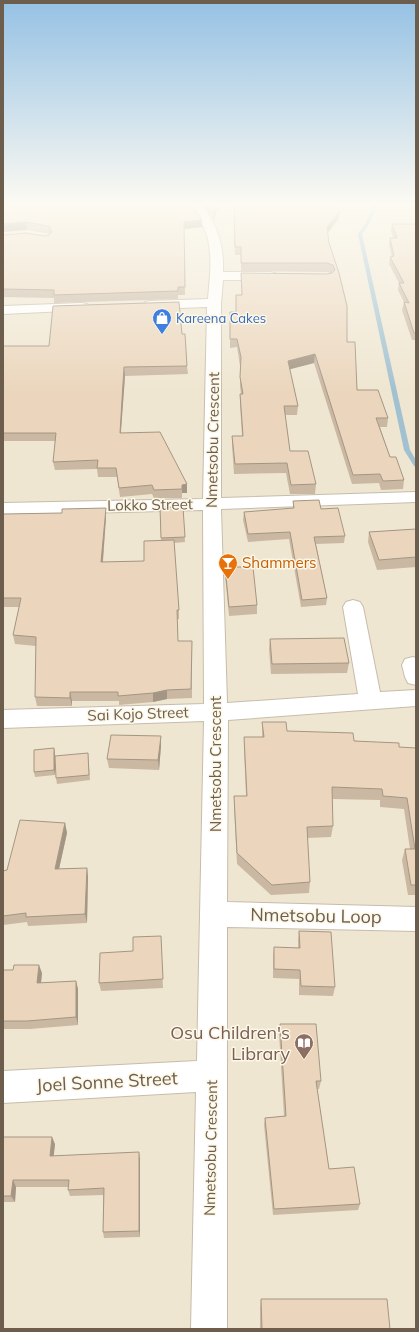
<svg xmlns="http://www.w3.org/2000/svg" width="419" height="1332" viewBox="0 0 419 1332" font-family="Mulish,sans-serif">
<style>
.residential{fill:#efe6d1}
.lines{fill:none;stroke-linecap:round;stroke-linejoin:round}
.stream{fill:#a1c1d0;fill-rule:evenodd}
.minor-casing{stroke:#c7bcab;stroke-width:2}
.minor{fill:#fff;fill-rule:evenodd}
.wall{fill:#cab8a3}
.shaded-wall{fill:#a49684}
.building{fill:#ebd6bd;stroke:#a49684}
.labels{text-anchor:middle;stroke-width:3;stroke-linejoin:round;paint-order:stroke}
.far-shop-label{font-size:13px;fill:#366cbe;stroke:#fcf7e7;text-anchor:start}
.street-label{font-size:15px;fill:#6d5d4c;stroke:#fcf7e7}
.food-label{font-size:15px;fill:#c56008;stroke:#fcf7e7;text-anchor:start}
.near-street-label{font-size:18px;fill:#6d5d4c;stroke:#fcf7e7}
.near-education-label{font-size:18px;fill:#785e54;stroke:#fcf7e7;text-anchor:end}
</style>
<rect width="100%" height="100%" fill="#f9f3e2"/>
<!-- residential -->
<rect class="residential" x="3" y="205" width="413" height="1124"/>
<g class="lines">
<!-- stream -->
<polygon class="stream" points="374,205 378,205 369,224 362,234 410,450 416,460 416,467 414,466 404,450 358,234 365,224"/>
<!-- minor casing -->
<g class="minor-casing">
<g id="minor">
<path d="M189 205H201C218 225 224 246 223 272H270L275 273 277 276 275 279 270 280H223L221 303V498L416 492V502L221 509 227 703 358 694 343 607 346 602 353 600 360 602 363 607 380 692 416 690V706L228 720 227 902 416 907V931L227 927V1329H191L196 1092 3 1103V1071L197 1061 204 721 3 728V710L204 704 203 510 3 515V503L203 499 207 307 150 309 145 308 143 305 145 302 150 301 208 299C210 275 214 248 203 225 200 218 194 212 189 205Z"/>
<polygon points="82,303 87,304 89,307 87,310 3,314 3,306"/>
<polygon points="413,657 416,658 416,685 408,683 405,677 402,665 405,659"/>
</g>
</g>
<!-- minor -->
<use href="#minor" class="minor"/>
</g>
<!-- wall -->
<g class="wall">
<polygon points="3,205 202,227 184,229 185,295 178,295 178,299 54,303 54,298 3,297 3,235 45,236 49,235 50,234 27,230"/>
<polygon points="203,205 218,205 214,221"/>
<polygon points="234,205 339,218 328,233 329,243 339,273 347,342 357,390 388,418 387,427 380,427 390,457 404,480 403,489 381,490 379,483 352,484 314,363 290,369 298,406 297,415 285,415 290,451 316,484 315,494 290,494 286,473 234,474 232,445 232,436 242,436 240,403 240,394 241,394 240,386 240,366 237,347 230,348 230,312 236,312 236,295 241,295 332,273 326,272 241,271 241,255 235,255"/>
<polygon points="392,224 416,224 416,340 412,340 402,310 404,302 398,290 399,283 389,264 390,257 392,257 389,245 390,238 393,238 391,231"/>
<polygon points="182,334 187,366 188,374 125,376 121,433 187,484 187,493 182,493 182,498 154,498 152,494 120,497 117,477 98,477 97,469 55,470 53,462 56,441 3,441 3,346 49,346"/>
<polygon points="293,501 321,509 345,536 344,543 316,544 327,598 326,605 301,607 289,539 248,542 243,520 244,512 293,509"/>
<polygon points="160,507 183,507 185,542 174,543 179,610 179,619 177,619 178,641 192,641 192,698 167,699 153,702 119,705 119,701 72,701 72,706 37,706 35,697 36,646 15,644 13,635 19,607 3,607 3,514 106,517 103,562 144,561 161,540"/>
<polygon points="416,529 416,567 377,570 368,542 369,532"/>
<polygon points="225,567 257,605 257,614 229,616 225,576"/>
<polygon points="270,639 349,663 347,673 271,674 269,649"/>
<polygon points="262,722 287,731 399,747 416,748 416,895 408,895 402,860 405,849 410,849 404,809 380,807 380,800 332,799 333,826 331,837 307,838 310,882 309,893 271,895 237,864 234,807 234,796 246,796 244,749 244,737 262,737"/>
<polygon points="161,736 161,746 159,770 109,768 107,759"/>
<polygon points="54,748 55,754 55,775 35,777 34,772"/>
<polygon points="88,753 90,780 57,784 56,778"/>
<polygon points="65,823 67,833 59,869 87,868 88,877 87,923 28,926 27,922 3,925 3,871 7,870"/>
<polygon points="299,931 335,987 333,996 299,995 299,979 273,978 273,956 274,947 298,948 298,940"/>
<polygon points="161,945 163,988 101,991 99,983 133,951"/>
<polygon points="3,970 42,973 41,983 76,981 78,989 78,1025 30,1029 3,1029"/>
<polygon points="280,1024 321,1081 319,1089 317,1089 329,1169 360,1204 358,1210 273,1215 264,1125 265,1118 284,1116 279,1033"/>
<polygon points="3,1137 55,1144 53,1156 140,1159 140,1237 104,1238 103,1232 103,1195 70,1196 68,1190 68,1187 16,1187 15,1202 3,1202"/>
<polygon points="261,1299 390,1329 260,1329 260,1307"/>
</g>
<!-- shaded-wall -->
<g class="shaded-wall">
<polygon points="216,205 218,205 214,221 214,214"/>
<polygon points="340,211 339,218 326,235 327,227"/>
<polygon points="202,220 202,227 184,229 185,295 184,222"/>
<polygon points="26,222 27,230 3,232 3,224"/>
<polygon points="315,354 314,363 287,370 288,361"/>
<polygon points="124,367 125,376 120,442 120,433"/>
<polygon points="187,484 187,493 182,493 182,485"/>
<polygon points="106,508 106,517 102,571 101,562"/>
<polygon points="167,690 167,699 153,702 153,693"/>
<polygon points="70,692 72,701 72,706 70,698"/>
<polygon points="161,736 161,746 159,770 158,760"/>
<polygon points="54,748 55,754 55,775 54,770"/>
<polygon points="65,823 67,833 57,878 55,869"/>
<polygon points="87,868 88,877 87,923 85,914"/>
<polygon points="39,965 42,973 40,992 37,983"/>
<polygon points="76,981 78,989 78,1025 76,1017"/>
<polygon points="52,1137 55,1144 53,1163 50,1156"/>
<polygon points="139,1152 140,1159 140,1237 139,1231"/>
<polygon points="13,1180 16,1187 15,1202 11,1196"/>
</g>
<!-- building -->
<g class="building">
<polygon points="3,205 192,205 202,220 184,222 185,287 178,287 178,291 54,295 54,290 3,289 3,235 26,233 45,236 49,235 52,232 49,226 26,222 3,224"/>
<polygon points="208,205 216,205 214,214"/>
<polygon points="234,205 333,205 340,211 327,227 329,243 339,273 347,306 347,342 355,342 357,390 378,390 388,418 376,418 390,457 396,457 404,480 383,481 380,474 353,475 315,354 288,361 298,406 284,406 290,451 308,451 316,484 291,485 287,463 235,464 232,436 243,436 240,394 243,394 240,377 241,357 237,339 230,339 230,312 236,312 236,295 242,295 241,273 327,274 332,273 335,270 333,265 327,263 241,263 241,247 235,247"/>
<polygon points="392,224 416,224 416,333 414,333 404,302 409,303 399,283 404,283 390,257 394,256 390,238 397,238"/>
<polygon points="179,302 182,334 185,334 187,366 124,367 120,433 160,432 187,484 182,485 182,489 154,490 152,485 119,488 116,468 97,468 98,460 53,462 56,433 3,433 3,346 49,346 53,306"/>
<polygon points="319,500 321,509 338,508 345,536 314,537 327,598 302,600 290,532 248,534 244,512 294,508 293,501"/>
<polygon points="160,507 183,507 185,537 161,538"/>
<polygon points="106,508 101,562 144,561 144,541 174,540 179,610 177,610 178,641 192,641 191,689 167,690 153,693 118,696 118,692 70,692 70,698 35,697 36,637 13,635 21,598 3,598 3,514 62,513 62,509"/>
<polygon points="416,529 416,557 379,560 369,532"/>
<polygon points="225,567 253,567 257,605 229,607"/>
<polygon points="344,638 349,663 272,664 270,639"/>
<polygon points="262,722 286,722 287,731 353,733 354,741 399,743 399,747 416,748 416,885 411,885 405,849 415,849 407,798 383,796 382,789 332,787 333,826 307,827 310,882 272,885 237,853 234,796 247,796 244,737 264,737"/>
<polygon points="111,735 161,736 158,760 107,759"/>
<polygon points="54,748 54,770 34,772 34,750"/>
<polygon points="88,753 89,775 56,778 55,756"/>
<polygon points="20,820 65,823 55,869 87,868 85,914 26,917 26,913 3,916 3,871 7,870"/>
<polygon points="299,931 331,932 335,987 301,986 300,970 274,969 274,947 300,948"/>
<polygon points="161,936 163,979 99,983 100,953 133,951 133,937"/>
<polygon points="14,965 39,965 37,983 76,981 76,1017 27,1021 3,1021 3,970 13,970"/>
<polygon points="280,1024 316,1024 321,1081 316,1081 329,1169 354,1167 360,1204 274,1209 265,1118 286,1116"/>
<polygon points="3,1137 52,1137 50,1156 139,1152 139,1231 103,1232 104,1188 68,1190 69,1180 13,1180 11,1196 3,1196"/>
<polygon points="261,1299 387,1299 390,1329 262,1329"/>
</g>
<!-- sky -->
<linearGradient id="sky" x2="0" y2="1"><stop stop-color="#95c1e4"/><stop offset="0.52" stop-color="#fcfaf2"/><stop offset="1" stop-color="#fcfaf2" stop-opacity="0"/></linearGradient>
<rect width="419" height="392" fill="url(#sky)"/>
<!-- icons -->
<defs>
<g id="shop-pin" transform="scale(1)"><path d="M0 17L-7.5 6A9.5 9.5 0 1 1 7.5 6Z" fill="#3f7fe0" stroke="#fcf7e7"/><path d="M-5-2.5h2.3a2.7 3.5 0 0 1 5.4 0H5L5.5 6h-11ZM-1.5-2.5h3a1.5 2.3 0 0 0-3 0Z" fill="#fff"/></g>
<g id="bar-pin" transform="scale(1)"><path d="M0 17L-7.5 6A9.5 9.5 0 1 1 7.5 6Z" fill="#e8710a" stroke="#fcf7e7"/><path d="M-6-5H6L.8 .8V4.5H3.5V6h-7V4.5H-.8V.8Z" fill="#fff"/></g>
<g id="library-pin" transform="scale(1)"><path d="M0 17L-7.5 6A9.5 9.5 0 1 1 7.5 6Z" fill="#8d6e63" stroke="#fcf7e7"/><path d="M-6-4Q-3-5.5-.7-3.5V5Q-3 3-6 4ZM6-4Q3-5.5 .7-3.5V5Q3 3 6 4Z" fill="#fff"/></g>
</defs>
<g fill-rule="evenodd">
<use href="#shop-pin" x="162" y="318"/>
<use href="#bar-pin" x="228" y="563"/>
<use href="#library-pin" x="304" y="1043"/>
</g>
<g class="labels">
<!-- far-shop labels -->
<g class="far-shop-label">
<text x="176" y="323">Kareena Cakes</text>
</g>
<!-- street labels -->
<g class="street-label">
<text transform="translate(213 440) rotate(-89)" y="5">Nmetsobu Crescent</text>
<text transform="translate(150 505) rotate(-1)" y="5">Lokko Street</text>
<text transform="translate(138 714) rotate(-2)" y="5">Sai Kojo Street</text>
<text transform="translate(216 764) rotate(-90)" y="5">Nmetsobu Crescent</text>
<text transform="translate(211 1148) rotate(-89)" y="5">Nmetsobu Crescent</text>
</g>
<!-- food labels -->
<g class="food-label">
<text x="242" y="568">Shammers</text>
</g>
<!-- near-street labels -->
<g class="near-street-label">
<text transform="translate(316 916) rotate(1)" y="6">Nmetsobu Loop</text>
<text transform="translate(107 1082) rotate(-3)" y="6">Joel Sonne Street</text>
</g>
<!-- near-education labels -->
<g class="near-education-label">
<text x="290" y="1039">Osu Children's<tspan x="290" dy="21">Library</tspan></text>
</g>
</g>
<!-- border -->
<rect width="419" height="1332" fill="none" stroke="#6d5d4c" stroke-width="8"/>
</svg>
